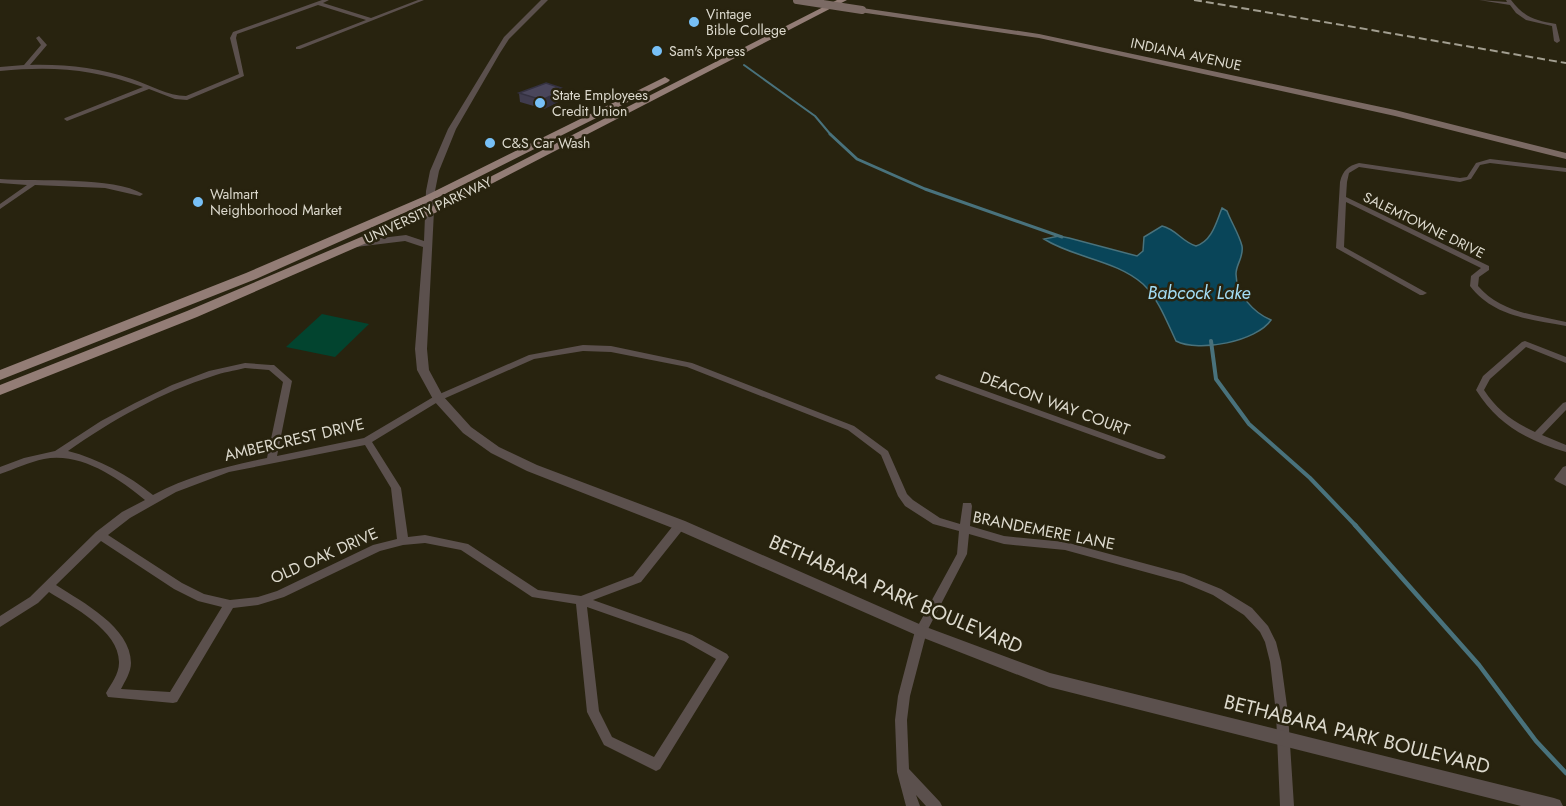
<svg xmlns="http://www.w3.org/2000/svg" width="1566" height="806" viewBox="0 0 1566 806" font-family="Jost,sans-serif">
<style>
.green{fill:#02442f}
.water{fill:#094559;stroke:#49727c;stroke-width:1.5}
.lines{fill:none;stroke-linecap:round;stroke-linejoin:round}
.stream-far3{stroke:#49727c;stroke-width:2}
.stream-far2{stroke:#49727c;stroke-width:3}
.stream-far1{stroke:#49727c;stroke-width:4}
.stream{stroke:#49727c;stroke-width:4.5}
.minor{fill:#5b504d;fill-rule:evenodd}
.tertiary{fill:#5b504d;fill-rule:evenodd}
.secondary{fill:#7b6a64;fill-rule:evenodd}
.primary{fill:#937d76;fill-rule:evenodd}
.rail{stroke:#a29e90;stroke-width:2;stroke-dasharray:8 4;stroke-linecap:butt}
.secondary-bridge{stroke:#7b6a64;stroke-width:8}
.wall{fill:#403c4e}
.shaded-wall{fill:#343140}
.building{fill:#4a465b;stroke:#343140;stroke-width:1.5}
.poi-dot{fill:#77c0f7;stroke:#28230f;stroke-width:2}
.labels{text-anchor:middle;stroke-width:5;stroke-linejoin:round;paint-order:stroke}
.far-poi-label{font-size:14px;fill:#dddace;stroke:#28230f;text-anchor:start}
.far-street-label{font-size:14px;fill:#dddace;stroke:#28230f}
.street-label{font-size:16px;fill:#dddace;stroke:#28230f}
.water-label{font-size:18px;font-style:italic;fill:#a3dcf4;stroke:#28230f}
.near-street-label{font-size:20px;fill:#dddace;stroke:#28230f}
</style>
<rect width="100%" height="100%" fill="#28230f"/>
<!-- green -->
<polygon class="green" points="322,314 369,324 335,357 286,347"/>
<!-- water -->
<path class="water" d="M1222 208 1227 211C1231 222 1239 234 1242 246 1244 257 1236 264 1236 274 1236 294 1254 313 1271 320 1257 341 1199 353 1176 341 1167 322 1158 298 1143 284 1116 260 1074 258 1044 239L1059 236 1069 238 1137 256 1143 251 1144 237 1162 226C1176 229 1182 242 1196 246 1212 241 1216 223 1222 208Z"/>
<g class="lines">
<!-- stream-far3 -->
<polyline class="stream-far3" points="744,65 815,116 831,135"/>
<!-- stream-far2 -->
<polyline class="stream-far2" points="830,134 857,159 925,189 1062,237"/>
<!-- stream-far1 -->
<polyline class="stream-far1" points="1211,341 1216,379 1249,424 1310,478 1356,526"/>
<!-- stream -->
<polyline class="stream" points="1355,525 1479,665 1536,741 1566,773"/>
<!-- minor -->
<g class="minor">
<path d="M322 0H329L323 3 371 18 418 0H424L300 49H296V47L366 20 318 5 237 34 236 38 244 76 187 100 175 99 149 89 67 121 64 119 65 118 143 87C92 69 54 66 0 71V67L24 65 41 45 36 38 39 36 47 45 30 65C65 64 99 68 132 79 150 85 168 96 186 96L239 74 230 38 233 32Z"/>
<path d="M1479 0 1507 2 1506 0H1511C1525 18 1535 20 1556 24L1560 41 1557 43 1554 41 1552 26 1526 20 1516 13 1510 5Z"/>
<path d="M1490 159 1566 168V172L1490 163 1480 165 1471 179 1460 182 1359 167 1349 173 1347 182 1346 197 1489 266V270L1479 277 1478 286C1500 312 1534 315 1566 322V326C1530 319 1494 317 1470 286L1471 276 1481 268 1346 202 1344 247 1427 293 1423 295H1420L1336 248 1340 182C1343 170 1348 166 1359 163L1460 178 1467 177 1476 163Z"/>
<path d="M0 179C38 182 113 176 143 194L140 196 105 188 35 185 0 209V204L27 185 0 183Z"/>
<path d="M1525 341 1566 357V363L1526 347 1490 379 1484 390C1497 410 1513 422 1535 432L1563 403 1566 402V410L1542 435 1566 445V452C1527 440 1498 425 1476 390L1483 376 1522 342Z"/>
<path d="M583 345 611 346 692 363 854 426 888 451 907 494 913 500 940 518 960 524 963 503H971L972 506 970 526 1004 536 1065 542 1184 574 1221 589 1252 608 1268 626 1276 642 1281 662 1288 713 1294 806H1280L1276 713 1270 662 1265 642 1260 632 1244 615 1213 595 1182 582 1065 550 1004 544 969 534 967 554 927 631 910 696 907 720 909 769 940 802 942 806H926L916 795 920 806H906L897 772 895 720 898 696 915 631 957 554 959 531 933 524 905 506 898 496 881 455 848 430 687 367 611 352 583 351 534 359 441 400 372 442 401 488 408 537 425 535 468 544 538 590 581 596 633 576 676 522H684L685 525 684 528 641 582 593 600 692 635 727 654 729 657 660 769 656 771 604 745 587 712 576 604 532 597 461 550 425 543 403 545 380 551 284 597 258 605 233 608 177 702 173 703 108 697 106 693C111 684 119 674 119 663 120 631 73 607 49 592L38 603 0 627V616L30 597 96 532 122 512 145 500C118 478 81 452 44 459 29 462 15 469 0 474V467L24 458 55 451 101 421 135 403 172 385 209 371 245 363 271 365H274L292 381 277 456 364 438 435 396 529 355ZM245 368 269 370 283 382 267 458C227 466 189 476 153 495 128 475 99 459 68 451 112 420 162 392 213 376 223 372 234 371 245 368ZM365 445 391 488 397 539 373 545 277 591 258 597 230 600 204 594 182 583 108 535 130 518 176 492 229 472ZM101 541 174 589 198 601 222 607 170 692 121 689C125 681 131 672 131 663 131 627 82 602 56 585ZM587 607 684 641 716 659 654 757 612 737 599 711Z"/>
<polygon points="939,374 1164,455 1166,457 1164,459 1158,459 936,379 935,377"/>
<polygon points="1566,466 1566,486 1556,481 1554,479 1563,467"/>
</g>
<!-- tertiary -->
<polygon class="tertiary" points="541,0 548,0 509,39 500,53 456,129 439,171 435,191 427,349 429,370 443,396 471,427 499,447 537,465 685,521 926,627 1050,673 1554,798 1560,800 1563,806 1521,806 1049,687 916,635 675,529 527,471 491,453 463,433 434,401 417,370 415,349 423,247 405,241 356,247 351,244 356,241 406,235 424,241 426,191 430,171 448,129 504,37"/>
<!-- secondary -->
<polygon class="secondary" points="862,8 1039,34 1395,110 1566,153 1566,159 1395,116 1039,38 859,12 859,8"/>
<!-- primary -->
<g class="primary">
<polygon points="837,0 847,0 435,213 197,317 0,395 0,385 187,311 427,209"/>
<polygon points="665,77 670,80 668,82 433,200 256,279 0,380 0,370 246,273 425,196"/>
</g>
<!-- rail -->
<polyline class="rail" points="1194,0 1566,63"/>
<!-- secondary-bridge -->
<polyline class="secondary-bridge" points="797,0 862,10"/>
</g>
<!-- wall -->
<polygon class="wall" points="561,88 562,97 560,98 560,101 544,109 520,102 519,93"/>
<!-- shaded-wall -->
<polygon class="shaded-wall" points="561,88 562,97 560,98 560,101 544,109 542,100"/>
<!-- building -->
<polygon class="building" points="546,83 561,88 555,91 559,92 542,100 519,93"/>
<!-- markers -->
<g class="poi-dot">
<circle cx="694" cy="22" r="6"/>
<circle cx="657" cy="51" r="6"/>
<circle cx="540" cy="103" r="6"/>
<circle cx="490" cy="143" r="6"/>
<circle cx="198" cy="202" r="6"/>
</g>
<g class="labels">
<!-- far-poi labels -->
<g class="far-poi-label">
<text x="706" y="19">Vintage<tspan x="706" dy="16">Bible College</tspan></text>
<text x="669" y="56">Sam's Xpress</text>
<text x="552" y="100">State Employees<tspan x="552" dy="16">Credit Union</tspan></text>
<text x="502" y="148">C&amp;S Car Wash</text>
<text x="210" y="199">Walmart<tspan x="210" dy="16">Neighborhood Market</tspan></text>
</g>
<!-- far-street labels -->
<g class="far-street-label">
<text transform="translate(1186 54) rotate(12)" y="5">INDIANA AVENUE</text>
<text transform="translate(428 210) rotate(-25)" y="5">UNIVERSITY PARKWAY</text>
<text transform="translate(1424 225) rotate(26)" y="5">SALEMTOWNE DRIVE</text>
</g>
<!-- street labels -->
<g class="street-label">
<text transform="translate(1055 403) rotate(20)" y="6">DEACON WAY COURT</text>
<text transform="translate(294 439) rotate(-13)" y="6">AMBERCREST DRIVE</text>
<text transform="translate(1044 530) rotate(11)" y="6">BRANDEMERE LANE</text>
<text transform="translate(324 555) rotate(-24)" y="6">OLD OAK DRIVE</text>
</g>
<!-- water labels -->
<g class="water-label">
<text x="1199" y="299">Babcock Lake</text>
</g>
<!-- near-street labels -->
<g class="near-street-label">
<text transform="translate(896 594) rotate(23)" y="7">BETHABARA PARK BOULEVARD</text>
<text transform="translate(1357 734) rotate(14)" y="7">BETHABARA PARK BOULEVARD</text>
</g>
</g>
</svg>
